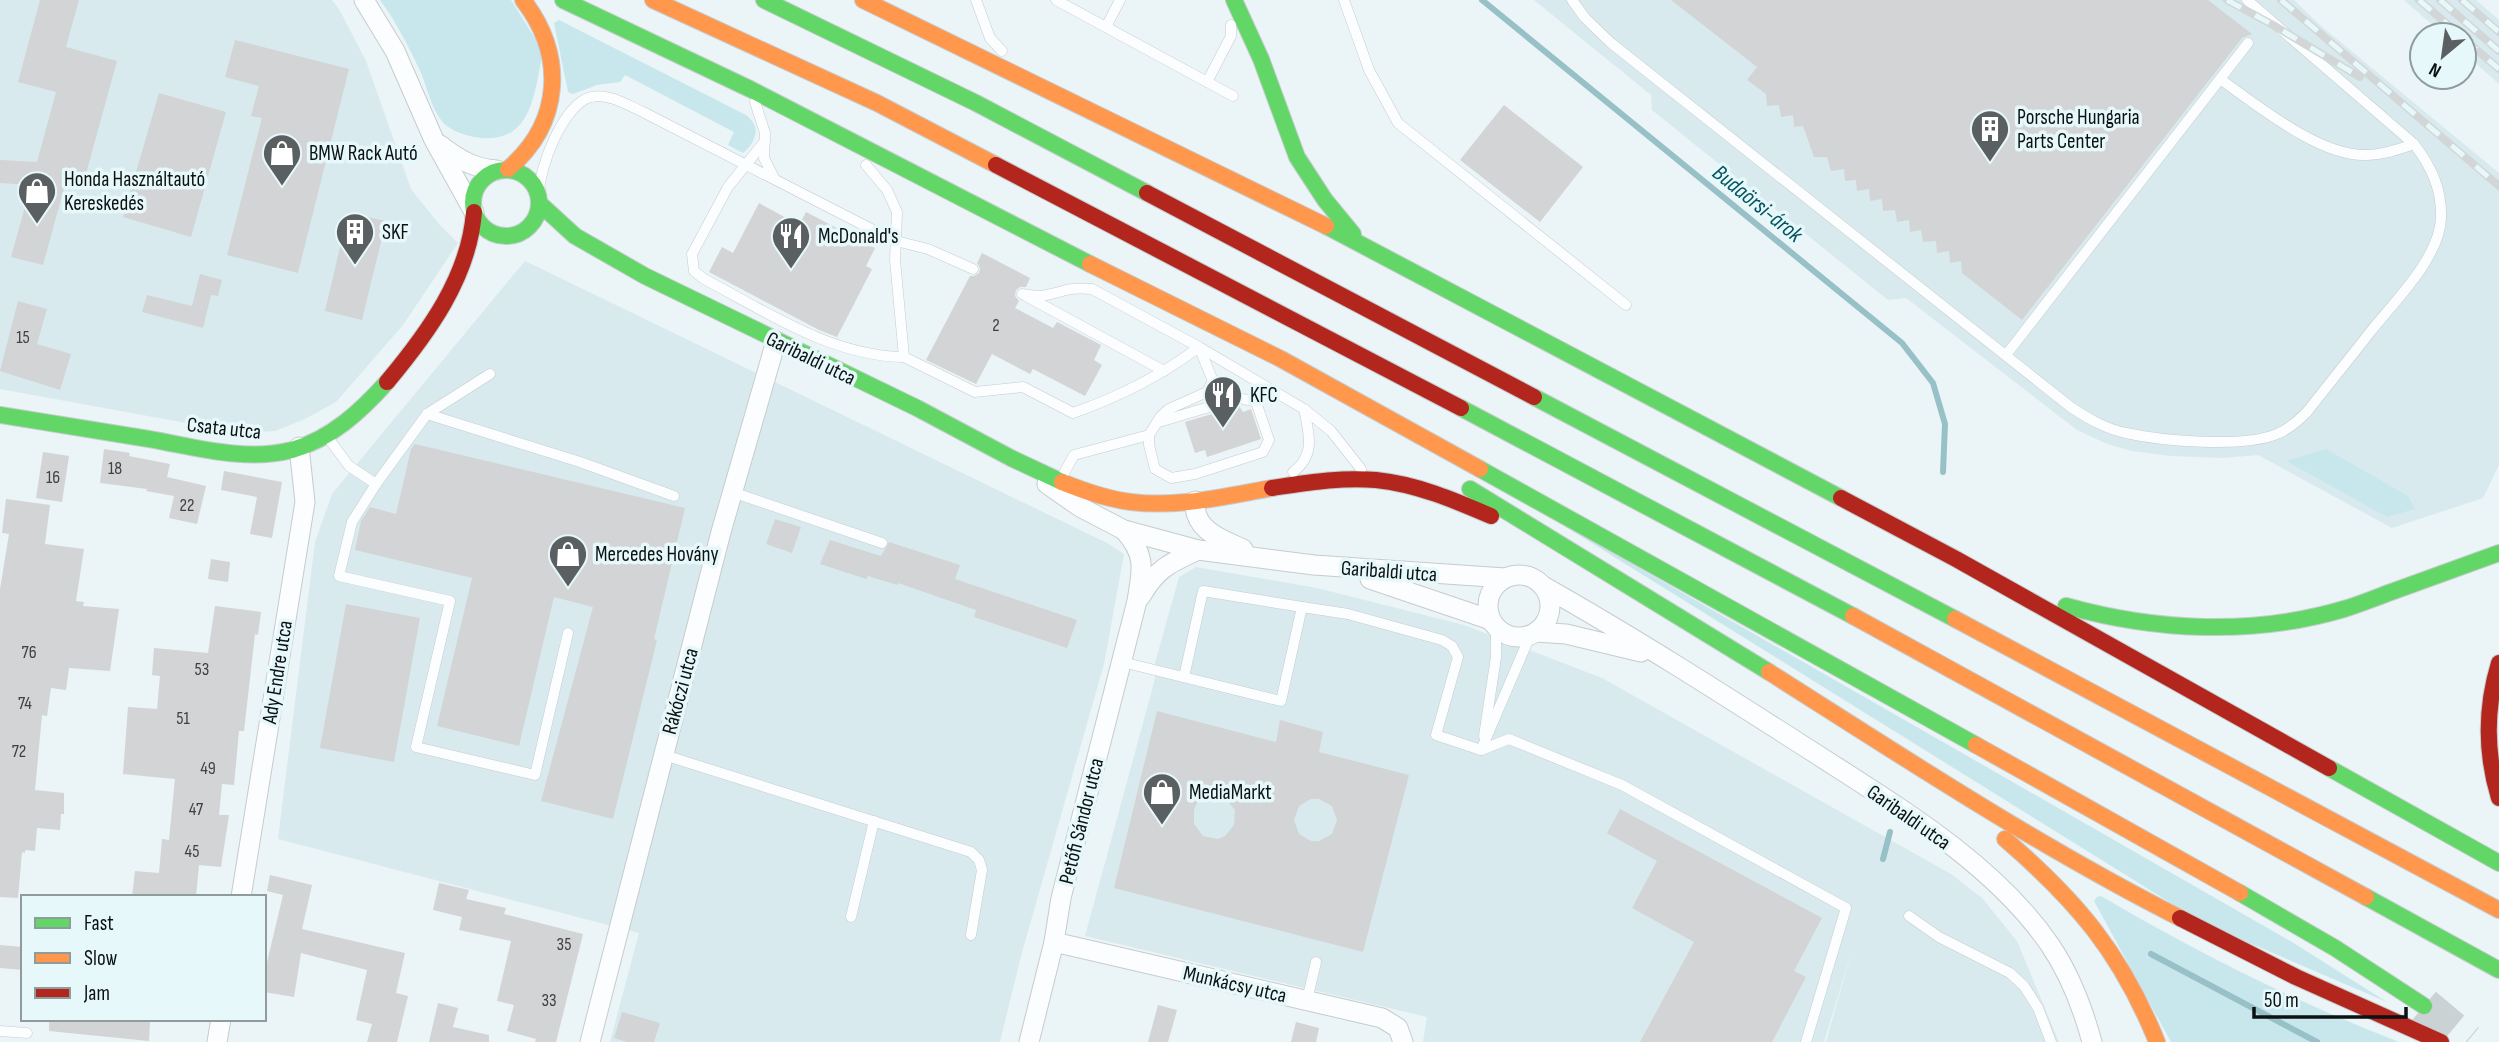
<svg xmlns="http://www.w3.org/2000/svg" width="2499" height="1042" viewBox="0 0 2499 1042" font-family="'Sofia Sans Condensed',sans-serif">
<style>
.built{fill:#d8eaee}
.green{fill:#c8e7ed}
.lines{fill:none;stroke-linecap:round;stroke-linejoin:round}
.stream{stroke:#98c0c7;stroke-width:6}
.building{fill:#d3d4d6;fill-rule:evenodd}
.highway-tunnel{stroke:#cad2d4;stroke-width:37;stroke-dasharray:37 18;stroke-linecap:butt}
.lane-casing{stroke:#c6ccce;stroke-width:11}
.street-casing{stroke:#c6ccce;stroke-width:21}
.fast-casing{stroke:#c6ccce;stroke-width:18}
.slow-casing{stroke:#c6ccce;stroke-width:18}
.jam-casing{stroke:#c6ccce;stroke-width:18}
.lane{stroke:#fcfdfe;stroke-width:10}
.street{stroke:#fcfdfe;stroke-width:19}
.fast{stroke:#63d668;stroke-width:16}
.slow{stroke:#ff974d;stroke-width:16}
.jam{stroke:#b3261e;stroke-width:16}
.rail-casing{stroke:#d3d6d7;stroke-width:8}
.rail{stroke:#e7f8fb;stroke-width:5;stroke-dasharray:16;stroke-linecap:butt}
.labels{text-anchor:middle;stroke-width:7;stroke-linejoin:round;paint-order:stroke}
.number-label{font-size:18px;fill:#3e4243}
.poi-label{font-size:21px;fill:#0c1112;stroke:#e7f8fb;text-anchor:start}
.street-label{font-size:21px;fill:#0c1112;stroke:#e7f8fb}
.water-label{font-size:23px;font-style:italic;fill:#01545f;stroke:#e7f8fb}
</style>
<rect width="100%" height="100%" fill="#ebf4f6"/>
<!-- built -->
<g class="built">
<polygon points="0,0 332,0 339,9 366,61 411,189 438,223 458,243 403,325 336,402 305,419 275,431 241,433 0,389"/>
<polygon points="1534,0 2294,0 2321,26 2499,173 2499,465 2483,498 2392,528 2258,455 2223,458 2171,456 2132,451 2107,444 2077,430 1906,298 1888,300 1652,110 1651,95"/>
<polygon points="2404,0 2476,0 2499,20 2499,84 2464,53 2464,35 2444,35"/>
<polygon points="525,261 1107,543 1124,554 1104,664 1021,956 1000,1042 610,1042 639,933 278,839 315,542 332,494"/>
<polygon points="1196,567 1317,588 1464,625 1602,678 1951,874 1982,898 2017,941 2059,1042 1826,1042 1853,947 1824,1042 1423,1042 1427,1017 1085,936 1155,679 1155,663 1179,577"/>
</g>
<!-- green -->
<g class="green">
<path d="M380 0H511L543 51C534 93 533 147 474 137 463 135 447 129 441 120 432 108 427 89 422 75 410 49 397 23 380 0Z"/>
<path d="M559 20 746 115C762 127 756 142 743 153L728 145 734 132 625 75 620 82 597 85 573 94 568 92 554 23Z"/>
<polygon points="2326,449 2408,496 2415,509 2387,517 2286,461"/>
<polygon points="1545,514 2292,942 2387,1002 2203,923"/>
<path d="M2101 896C2196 952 2296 1002 2399 1042H2171L2094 901 2097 897Z"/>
</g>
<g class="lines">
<!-- stream -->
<g class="stream">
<polyline points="1482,0 1902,343 1933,383 1945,424 1943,472"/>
<polyline points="1883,859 1890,832"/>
<polyline points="2151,954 2317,1042"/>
</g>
</g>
<!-- building -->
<g class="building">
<polygon points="40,0 79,0 66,47 117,61 84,181 67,177 43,265 11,257 31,185 0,183 0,160 37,162 56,92 18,82"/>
<polygon points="1671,0 2208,0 2252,34 2242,38 2022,320 1962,273 1961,261 1950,263 1949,251 1937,253 1936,241 1923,242 1921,230 1910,232 1909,220 1897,222 1895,210 1883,211 1882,199 1870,201 1869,189 1857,191 1856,180 1845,181 1844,169 1831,171 1827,157 1814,157 1803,126 1794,127 1793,115 1781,117 1779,105 1767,106 1766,94 1747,80 1757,67"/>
<polygon points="235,40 349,69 298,273 227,255 262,118 251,116 259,86 225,77"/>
<polygon points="159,93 226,112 191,237 123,217"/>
<polygon points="1504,105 1583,167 1540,222 1460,160"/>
<polygon points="759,203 799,225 806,212 875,248 866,266 872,269 837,337 819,330 709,272 722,247 733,253"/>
<polygon points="348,213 386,221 362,320 325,311"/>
<polygon points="982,253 1030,278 1026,287 1020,287 1016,290 1015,296 1019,301 1015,308 1053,328 1057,322 1101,345 1094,360 1102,365 1085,396 1033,369 1030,374 992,354 976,384 926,360 970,276 974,276 979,273 980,268 977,263"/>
<polygon points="200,274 222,280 218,296 211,295 203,328 142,312 147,295 192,306"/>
<polygon points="18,301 47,309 37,344 71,354 60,390 0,371"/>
<polygon points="1239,406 1243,412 1251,409 1261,439 1207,457 1205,450 1195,453 1185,422"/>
<polygon points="415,444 685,508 654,639 657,640 613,819 541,801 593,607 554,597 519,746 437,726 472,578 355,550 361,521 370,507 396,514 411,449"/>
<polygon points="104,449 130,453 129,456 170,464 167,477 206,486 197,524 169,518 174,496 146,491 147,489 100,483"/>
<polygon points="43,452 69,456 62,502 36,498"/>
<polygon points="224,471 282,482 272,538 250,534 257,497 221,490"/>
<polygon points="6,499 50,505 45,544 84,549 76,601 84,602 83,606 119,609 110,671 69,668 66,690 51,688 47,716 42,715 35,790 64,793 64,814 61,814 60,830 37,828 35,851 25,850 25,853 22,852 18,898 0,897 0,589 9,534 2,533"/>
<polygon points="775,519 801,527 792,553 766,544"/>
<polygon points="830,540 881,556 889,542 960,565 955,579 1077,620 1067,648 974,617 976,610 898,583 897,585 868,576 866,579 820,564"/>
<polygon points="211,559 230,562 228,582 208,579"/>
<polygon points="346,604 420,618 394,762 320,748"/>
<polygon points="215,606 261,612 258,635 255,634 244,731 239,731 234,785 222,784 219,815 229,815 221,867 199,865 196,897 132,897 135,871 159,873 162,839 169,840 175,779 123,774 128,707 157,709 160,676 152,675 154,648 208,653"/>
<path d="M1157 711 1276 742 1280 720 1323 732 1319 752 1409 775 1363 952 1114 888ZM1210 796 1225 798 1235 810 1234 825 1225 836 1218 839 1203 836 1194 824V810L1197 803ZM1311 799H1319L1332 806 1337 820 1332 834 1319 841H1311L1299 834 1294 820 1299 806Z"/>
<polygon points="1620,809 1822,918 1794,971 1806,977 1772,1042 1640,1042 1694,942 1632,908 1657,861 1607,833"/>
<polygon points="270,875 312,885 302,929 405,953 396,993 408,996 397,1042 367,1042 372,1024 356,1020 367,970 301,953 294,997 264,992 264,975 283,895 267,891"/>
<polygon points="439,883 469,890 466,899 506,908 504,914 583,934 556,1042 535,1042 536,1039 507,1031 514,1005 497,1001 511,941 459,930 462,917 433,910"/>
<polygon points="0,945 23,947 23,970 0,968"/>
<polygon points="438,1003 458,1008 453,1027 489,1035 489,1042 429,1042"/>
<polygon points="1158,1005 1177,1010 1168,1042 1148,1042"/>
<polygon points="622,1012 660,1023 654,1042 627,1042 614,1038"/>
<polygon points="49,1019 122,1019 150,1022 149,1041 49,1031"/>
<polygon points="1296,1022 1319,1028 1316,1042 1291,1042"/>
</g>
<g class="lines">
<!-- highway-tunnel -->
<polyline class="highway-tunnel" points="2424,1006 2467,1042"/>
<!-- lane casing -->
<g class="lane-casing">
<g id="lane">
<polyline points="976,0 990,38 1002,51"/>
<polyline points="1056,0 1233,96"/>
<polyline points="1344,0 1369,70 1398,123 1626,305"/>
<path d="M1572 0 1585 18 1611 43 2072 408C2089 419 2106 429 2126 433 2162 441 2243 448 2277 434 2289 429 2298 421 2307 412 2328 385 2350 358 2371 331 2394 302 2440 257 2441 218 2442 189 2431 166 2414 144L2247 0"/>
<polyline points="1106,27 1120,0"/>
<path d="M2220 79C2257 105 2320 157 2367 155 2383 155 2398 149 2414 144"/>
<polyline points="1207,82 1231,36 1231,25"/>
<polyline points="755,102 765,133 764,158 774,178"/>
<path d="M765 141 728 187 692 254 694 271 704 279C767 312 831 356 904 357"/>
<path d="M866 165 887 190 897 212 895 260 904 357 975 392 1023 387 1073 413C1118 397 1161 376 1199 347L1213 381 1207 392 1169 409 1161 416 1149 435V445L1155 469 1171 478 1195 474 1263 452 1269 440 1256 402 1239 398 1159 422"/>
<path d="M539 194C539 168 563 104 591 97 609 93 627 105 643 112L881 234 896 241 928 249 973 269"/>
<path d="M1022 294C1029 295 1039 297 1046 295 1067 291 1068 287 1092 289L1199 347 1304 409 1331 431 1361 469"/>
<polyline points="1026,296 1164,371"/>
<polyline points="2006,355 2248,43"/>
<polyline points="427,414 580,462 674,496"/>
<polyline points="326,435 349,466 376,484 427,414 490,374"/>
<path d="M1293 472C1316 455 1309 434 1304 409"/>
<polyline points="1061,479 1074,455 1149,435"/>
<polyline points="376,484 352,522 339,576 450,601 416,747 535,775 568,633"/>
<polyline points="732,492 882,543"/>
<polyline points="1122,662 1281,701 1302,607 1348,614 1442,640 1452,646 1458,657 1436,735 1481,750 1509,739 1622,785 1846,908 1806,1042"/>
<polyline points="1184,677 1203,591 1302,607"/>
<polyline points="1484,736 1496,657 1496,628"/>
<polyline points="1481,750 1530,636"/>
<polyline points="664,755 971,852 979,860 982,870 971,935"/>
<polyline points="1909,916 1939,937 2010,973 2024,986 2038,1008 2051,1042"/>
<polyline points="851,917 874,821"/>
<polyline points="1307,1000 1316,962"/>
<polyline points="0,1031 27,1033"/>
</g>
</g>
<!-- street casing -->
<g class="street-casing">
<g id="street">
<polyline points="364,0 395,51 434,140 474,212"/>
<path d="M440 145C458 159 475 169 497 170"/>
<polyline points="1047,484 1080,507 1124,530 1198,550 1314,565 1505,578"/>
<path d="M1195 501C1193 530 1221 539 1243 549"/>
<circle cx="1519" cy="606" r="31"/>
<polyline points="1370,579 1491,620"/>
<path d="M1543 586C1635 638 1724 695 1813 752 1895 805 1994 863 2050 945 2069 973 2083 1009 2092 1042"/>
<path d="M1141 596C1157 568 1170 563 1198 550"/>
<polyline points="1536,632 1566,634 1641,652"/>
<polyline points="241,897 305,502 299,447"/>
<polyline points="1054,942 1382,1018 1398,1028 1403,1042"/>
<polyline points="217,1042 221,1019"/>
<polyline points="590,1042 721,532 776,341"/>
<path d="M1029 1042 1054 942 1061 898 1137 601C1142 569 1147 556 1124 530"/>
</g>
</g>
<!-- fast casing -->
<g class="fast-casing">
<g id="fast">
<polyline points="563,0 750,89 1090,264"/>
<polyline points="764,0 976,103 1147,193"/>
<polyline points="1234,0 1261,59 1297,157 1325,200 1353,234"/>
<circle cx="506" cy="203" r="33"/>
<polyline points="540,204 575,236 645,276 917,408 1011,458 1062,482"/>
<polyline points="1326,226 1841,498"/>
<polyline points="1534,397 1955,619"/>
<polyline points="1461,408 1853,616"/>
<path d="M0 415C49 423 99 431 149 439 195 447 245 462 292 450 331 439 361 411 387 382"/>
<polyline points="1480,469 1976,745"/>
<polyline points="1470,489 1769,672"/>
<path d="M2066 606C2156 631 2253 636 2344 609 2361 604 2377 597 2394 591 2429 578 2464 566 2499 553"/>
<polyline points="2329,768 2499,863"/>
<polyline points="2240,893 2335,948 2424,1006"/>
<polyline points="2366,897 2499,970"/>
</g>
</g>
<!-- slow casing -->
<g class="slow-casing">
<g id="slow">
<polyline points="653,0 877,103 996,165"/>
<polyline points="863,0 1326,226"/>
<path d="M508 169C562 123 566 56 523 0"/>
<polyline points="1090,264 1281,359 1480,469"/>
<path d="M1062 482C1084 491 1107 499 1131 502 1178 508 1226 496 1272 488"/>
<polyline points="1853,616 2366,897"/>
<polyline points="1955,619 2499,910"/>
<path d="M1769 672C1903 757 2038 846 2180 918"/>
<polyline points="1976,745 2240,893"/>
<path d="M2005 839C2077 901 2121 953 2157 1042"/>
</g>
</g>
<!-- jam casing -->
<g class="jam-casing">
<g id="jam">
<polyline points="996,165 1461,408"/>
<polyline points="1147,193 1534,397"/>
<path d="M387 382C428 333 469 277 474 212"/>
<path d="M1272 488C1306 483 1341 477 1376 480 1416 484 1454 500 1491 516"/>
<polyline points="1841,498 1956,559 2329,768"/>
<path d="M2499 663C2485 709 2485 752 2499 798"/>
<polyline points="2180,918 2296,977 2441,1042"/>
</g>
</g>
<!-- lane -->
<use href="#lane" class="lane"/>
<!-- street -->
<use href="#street" class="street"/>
<!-- fast -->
<use href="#fast" class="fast"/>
<!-- slow -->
<use href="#slow" class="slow"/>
<!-- jam -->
<use href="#jam" class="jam"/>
<!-- rail casing -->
<g class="rail-casing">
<g id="rail">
<polyline points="2227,0 2273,25 2360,77"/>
<polyline points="2281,0 2499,186"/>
<polyline points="2419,0 2460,35"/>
<polyline points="2440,0 2499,51"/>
<polyline points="2462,0 2499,32"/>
<polyline points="2464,39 2499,69"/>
</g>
</g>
<!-- rail -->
<use href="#rail" class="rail"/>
</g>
<!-- icons -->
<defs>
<g id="building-pin" transform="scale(2.0125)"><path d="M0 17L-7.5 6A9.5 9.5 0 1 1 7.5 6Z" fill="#5a6062" stroke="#e7f8fb"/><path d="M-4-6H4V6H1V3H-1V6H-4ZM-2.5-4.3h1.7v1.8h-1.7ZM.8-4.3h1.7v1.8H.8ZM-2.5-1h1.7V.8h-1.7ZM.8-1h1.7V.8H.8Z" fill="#fff"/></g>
<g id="shop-pin" transform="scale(2.0125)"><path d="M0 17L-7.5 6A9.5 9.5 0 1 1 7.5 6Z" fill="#5a6062" stroke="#e7f8fb"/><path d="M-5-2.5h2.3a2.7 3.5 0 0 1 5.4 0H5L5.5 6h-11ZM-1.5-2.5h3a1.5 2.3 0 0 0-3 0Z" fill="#fff"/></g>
<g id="restaurant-pin" transform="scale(2.0125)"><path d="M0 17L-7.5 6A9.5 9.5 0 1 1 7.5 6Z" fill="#5a6062" stroke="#e7f8fb"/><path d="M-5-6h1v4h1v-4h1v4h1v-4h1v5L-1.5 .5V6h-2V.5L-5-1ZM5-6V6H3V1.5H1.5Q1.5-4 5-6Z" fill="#fff"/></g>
</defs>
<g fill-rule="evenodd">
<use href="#building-pin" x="1990" y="129"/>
<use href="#shop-pin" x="282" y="153"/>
<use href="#shop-pin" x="37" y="191"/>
<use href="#building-pin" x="355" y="232"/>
<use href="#restaurant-pin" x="791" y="236"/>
<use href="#restaurant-pin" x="1223" y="395"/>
<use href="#shop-pin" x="568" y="554"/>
<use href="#shop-pin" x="1162" y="792"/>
</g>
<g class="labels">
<!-- number labels -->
<g class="number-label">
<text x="996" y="331">2</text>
<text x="23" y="343">15</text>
<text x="115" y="474">18</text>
<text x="53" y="483">16</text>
<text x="187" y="511">22</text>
<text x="29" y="658">76</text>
<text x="202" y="675">53</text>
<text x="25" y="709">74</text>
<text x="183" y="724">51</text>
<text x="19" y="757">72</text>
<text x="208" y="774">49</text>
<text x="196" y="815">47</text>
<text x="192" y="857">45</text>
<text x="564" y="950">35</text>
<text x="549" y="1006">33</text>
</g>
<!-- poi labels -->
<g class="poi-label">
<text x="2017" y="124">Porsche Hungaria<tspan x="2017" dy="24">Parts Center</tspan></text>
<text x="309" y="160">BMW Rack Autó</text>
<text x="64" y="186">Honda Használtautó<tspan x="64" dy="24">Kereskedés</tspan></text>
<text x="382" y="239">SKF</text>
<text x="818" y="243">McDonald's</text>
<text x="1250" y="402">KFC</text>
<text x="595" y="561">Mercedes Hovány</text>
<text x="1189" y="799">MediaMarkt</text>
</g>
<!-- street labels -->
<g class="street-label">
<text transform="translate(811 358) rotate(26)" y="7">Garibaldi utca</text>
<text transform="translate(224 428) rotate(6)" y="7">Csata utca</text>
<text transform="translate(1389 571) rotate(4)" y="7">Garibaldi utca</text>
<text transform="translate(277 672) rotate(-81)" y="7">Ady Endre utca</text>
<text transform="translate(680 691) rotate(-75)" y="7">Rákóczi utca</text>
<text transform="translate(1909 817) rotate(35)" y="7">Garibaldi utca</text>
<text transform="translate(1081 821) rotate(-76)" y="7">Petőfi Sándor utca</text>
<text transform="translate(1235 984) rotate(13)" y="7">Munkácsy utca</text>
</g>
<!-- water labels -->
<g class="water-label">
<text transform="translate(1758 203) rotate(39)" y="8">Budaörsi-árok</text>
</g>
</g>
<!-- legend -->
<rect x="21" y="895" width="245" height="126" fill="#e7f8fb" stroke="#8f9c9e" stroke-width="2"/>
<rect x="35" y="918" width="35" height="10" fill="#63d668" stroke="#8f9c9e" stroke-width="2"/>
<text x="84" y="930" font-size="21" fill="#0c1112">Fast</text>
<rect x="35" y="953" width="35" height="10" fill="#ff974d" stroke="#8f9c9e" stroke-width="2"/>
<text x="84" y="965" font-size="21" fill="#0c1112">Slow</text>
<rect x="35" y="988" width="35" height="10" fill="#b3261e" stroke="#8f9c9e" stroke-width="2"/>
<text x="84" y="1000" font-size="21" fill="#0c1112">Jam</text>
<!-- north arrow -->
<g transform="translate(2443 56) rotate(209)"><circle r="33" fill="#e7f8fb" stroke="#8f9c9e" stroke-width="2"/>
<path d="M0-5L12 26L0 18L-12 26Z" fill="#5a6062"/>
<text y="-10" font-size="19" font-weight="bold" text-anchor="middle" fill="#0c1112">N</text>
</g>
<!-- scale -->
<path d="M2254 1007v10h152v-10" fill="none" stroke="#0c1112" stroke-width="3.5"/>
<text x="2264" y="1007" font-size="21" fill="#0c1112" stroke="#e7f8fb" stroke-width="5" paint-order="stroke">50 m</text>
</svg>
